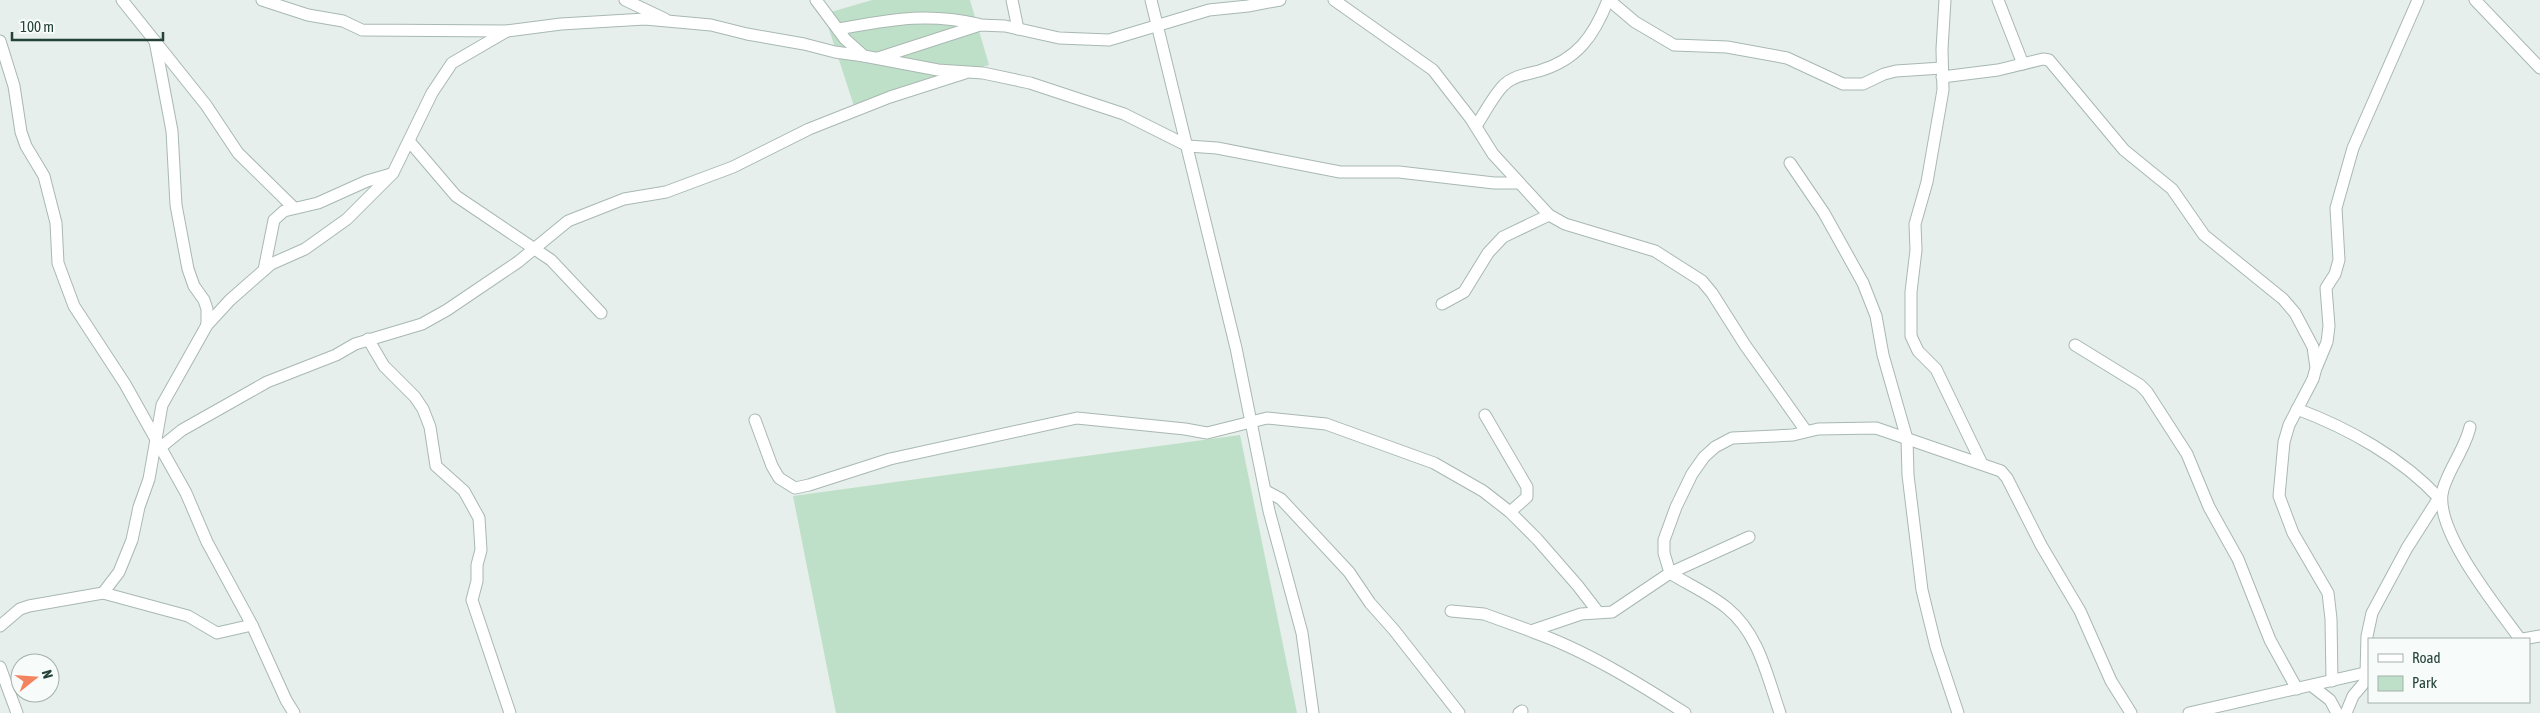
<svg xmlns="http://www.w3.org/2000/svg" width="2540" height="713" viewBox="0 0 2540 713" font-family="'Asap Condensed',sans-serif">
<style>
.green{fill:#bfe0c8}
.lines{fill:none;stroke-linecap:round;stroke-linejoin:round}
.minor-casing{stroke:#a8b8b2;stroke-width:13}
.minor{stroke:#fff;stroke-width:11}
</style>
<rect width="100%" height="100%" fill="#e6efeb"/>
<!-- green -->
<g class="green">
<polygon points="872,0 970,0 989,65 854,106 824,14"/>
<polygon points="1240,435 1297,713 836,713 793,496"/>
</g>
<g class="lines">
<!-- minor casing -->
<g class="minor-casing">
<g id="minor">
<polyline points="122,0 206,105 238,153 293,207"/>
<polyline points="262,0 308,15 343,21 362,30 507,31 561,24 645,19 711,25 747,34 804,44 835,52 864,56"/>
<polyline points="625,0 665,19"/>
<polyline points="816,0 845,39 864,56 938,70 983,73 1030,83 1124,114 1188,146 1217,148 1340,172 1399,172 1494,183 1517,183"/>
<polyline points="1012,0 1018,29"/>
<polyline points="1151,0 1236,348 1269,511 1302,633 1313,713"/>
<polyline points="1334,0 1433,70 1471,119 1493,154 1549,215 1565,224 1655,251 1702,281 1712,293 1745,345 1806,431"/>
<polyline points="1609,0 1635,22 1674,45 1727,47 1787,58 1843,84 1863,84 1884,74 1896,71 1942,68"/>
<polyline points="1945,0 1942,49 1943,90 1927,182 1915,224 1916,250 1911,292 1911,336 1918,351 1936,369 1982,464"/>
<polyline points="1998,0 2023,64"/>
<polyline points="2475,0 2540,68"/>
<path d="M838 29C890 20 925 12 978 24"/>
<polyline points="0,41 14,86 21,132 26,146 44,176 56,223 58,263 74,306 125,384 186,493 207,542 252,625 286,700 294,713"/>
<polyline points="155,41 172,131 176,205 188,269 194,286 204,300 207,309 207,325"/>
<polyline points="878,58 980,25 1005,26 1059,38 1109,40 1209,10 1248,6 1280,0"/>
<polyline points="1942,77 1998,70 2043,59 2049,60 2124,150 2172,189 2204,235 2283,299 2295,313 2313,347 2316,368 2313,379 2289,425 2284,442 2279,496 2293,533 2328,593 2331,619 2332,681"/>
<path d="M1476 126C1484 114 1495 93 1504 85 1513 76 1527 74 1539 71 1577 60 1594 36 1608 0"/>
<polyline points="409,141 456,196 551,260 601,313"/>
<polyline points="1790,163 1824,213 1863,283 1876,316 1883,355 1907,439 1908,475 1922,590 1936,647 1958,713"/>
<polyline points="264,270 274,220 284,211 318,203 367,181 391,174"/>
<polyline points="1442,304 1464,292 1488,253 1503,237 1549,215"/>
<polyline points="368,339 384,366 415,397 423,409 430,427 436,466 464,491 479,518 481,550 477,565 477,581 472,600 510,713"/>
<polyline points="2075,345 2140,385 2147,392 2187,454 2209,507 2238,559 2270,640 2297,689"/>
<polyline points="2317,366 2327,342 2329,326 2326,288 2335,274 2339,260 2336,208 2353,148 2418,0"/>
<path d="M2297 409C2348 428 2402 458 2439 498"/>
<polyline points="1485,415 1527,487 1527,497 1510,512"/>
<polyline points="755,420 772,466 779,478 795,488 809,485 890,459 1077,418 1185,429 1207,433 1267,418 1326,424 1434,463 1483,491 1510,512 1537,539 1578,586 1598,612"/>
<path d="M2470 427C2465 450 2445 474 2442 494 2437 534 2497 607 2520 639"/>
<polyline points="161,447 182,430 267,382 336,355 355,344 422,324 447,310 518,262 568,221 624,199 666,192 733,167 809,129 890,97 965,73"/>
<polyline points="1266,491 1281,499 1349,572 1370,603 1394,630 1459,713"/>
<polyline points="103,593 119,572 132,540 139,507 149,479 162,405 207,325 230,300 271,264 305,249 347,219 393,173 432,93 452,63 507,31"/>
<polyline points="1451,611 1484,614 1531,631 1581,614 1612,612 1670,573 1749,537"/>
<polyline points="0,626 20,609 29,606 103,593 188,616 217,633 252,625"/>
<path d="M1533 632C1585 650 1638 683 1685 713"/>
<polyline points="2523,639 2540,636"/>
<polyline points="0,667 17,713"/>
<polyline points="2366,673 2367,636 2372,613 2407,548 2442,493"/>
<polyline points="2312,686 2330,700 2337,713"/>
<polyline points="1519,713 1522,711"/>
<path d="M1780 713C1767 676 1759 634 1727 608 1710 594 1689 585 1670 573L1664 553V540L1676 507 1692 474 1704 457 1715 447 1732 438 1793 435 1818 429 1876 428 2001 471 2007 478 2041 545 2080 611 2111 681 2131 713"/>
<polyline points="2189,713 2369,672"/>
<polyline points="2346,713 2353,696 2369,677"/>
</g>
</g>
<!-- minor -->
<use href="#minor" class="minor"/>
</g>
<!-- legend -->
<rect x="2368" y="638" width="162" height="65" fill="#f7fbf9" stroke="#a3b1ad"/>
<rect x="2378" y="654" width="25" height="8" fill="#ffffff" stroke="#a3b1ad"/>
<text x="2412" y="663" font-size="15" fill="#24423a">Road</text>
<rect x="2378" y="676" width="25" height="15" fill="#bfe0c8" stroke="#a3b1ad"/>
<text x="2412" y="688" font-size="15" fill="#24423a">Park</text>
<!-- north arrow -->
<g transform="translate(35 678) rotate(73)"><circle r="24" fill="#f7fbf9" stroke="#a3b1ad"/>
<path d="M0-4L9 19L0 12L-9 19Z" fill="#f4845f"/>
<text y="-8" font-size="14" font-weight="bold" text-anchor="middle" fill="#24423a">N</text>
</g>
<!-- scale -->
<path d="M12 32v8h151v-8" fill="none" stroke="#24423a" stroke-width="2.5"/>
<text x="20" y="32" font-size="15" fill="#24423a" stroke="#f7fbf9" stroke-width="4" paint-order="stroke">100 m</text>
</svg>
